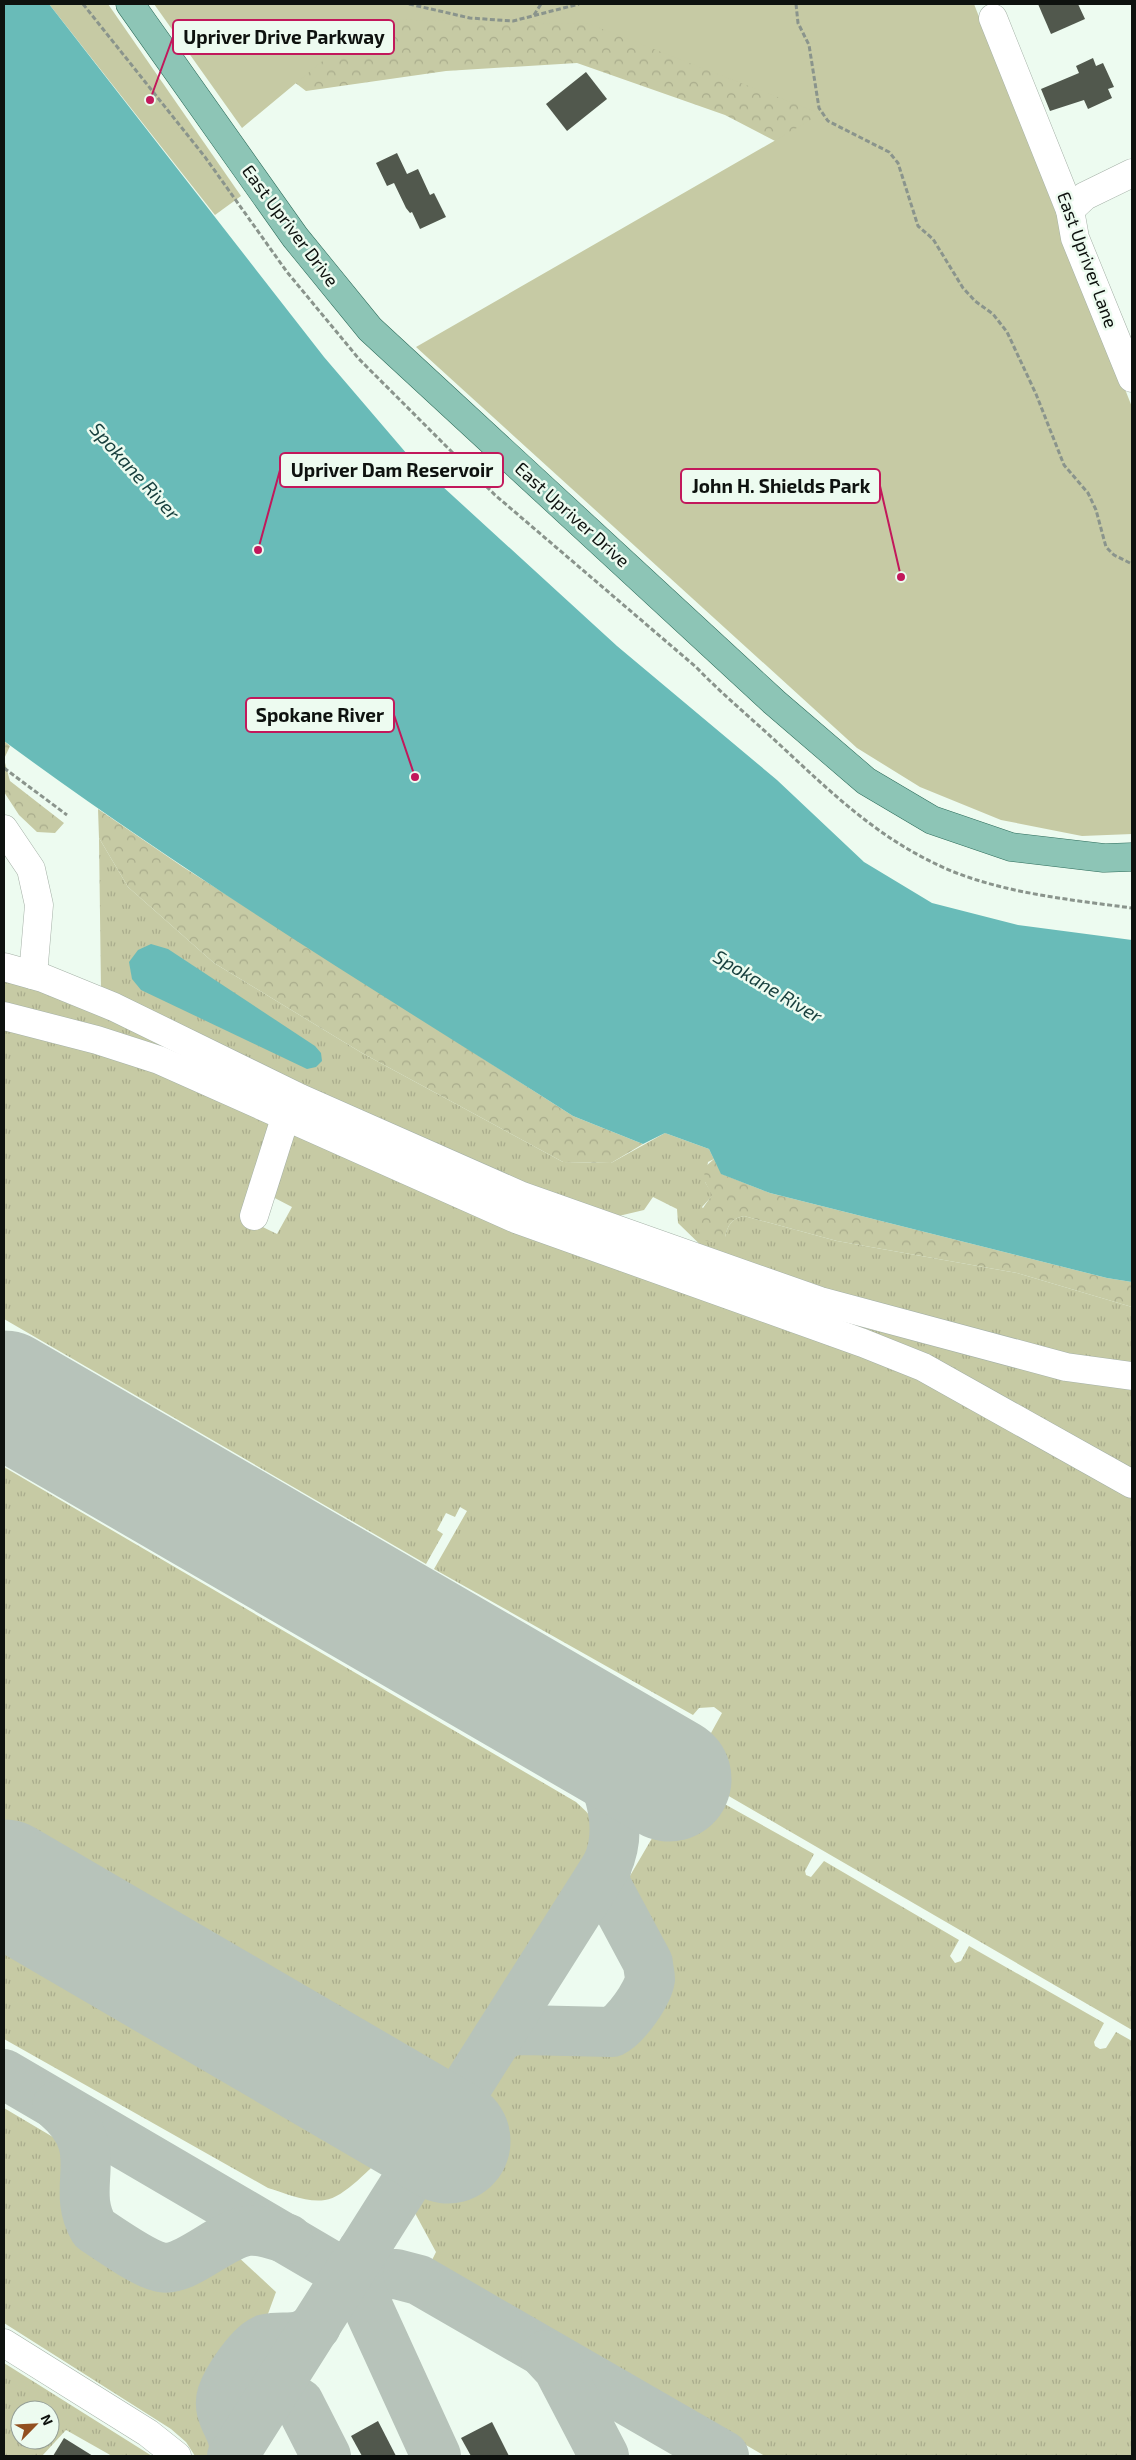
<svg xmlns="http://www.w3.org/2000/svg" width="1136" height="2460" viewBox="0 0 1136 2460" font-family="'Exo 2',sans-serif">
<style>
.grass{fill:url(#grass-tufts);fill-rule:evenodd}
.forest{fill:url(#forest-crowns)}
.park{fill:#c6caa4}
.water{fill:#69bbb8}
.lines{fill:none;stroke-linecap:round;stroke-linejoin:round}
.taxiway{stroke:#b7c3ba;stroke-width:50}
.runway{stroke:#b7c3ba;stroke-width:125}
.building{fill:#51584d}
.minor-casing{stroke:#a5b1a7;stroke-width:29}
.major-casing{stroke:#2f6d5c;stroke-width:29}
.path{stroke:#8a948c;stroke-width:3;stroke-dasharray:5 2.5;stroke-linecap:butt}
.minor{stroke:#fff;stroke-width:28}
.major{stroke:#8dc5b6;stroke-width:28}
.labels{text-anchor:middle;stroke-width:5;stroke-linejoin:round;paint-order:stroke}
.street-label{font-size:18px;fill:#0e120f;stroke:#edfbf0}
.water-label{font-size:19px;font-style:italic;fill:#163e3c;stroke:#edfbf0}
.leader{fill:none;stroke:#c2185b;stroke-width:2}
.callout-dot{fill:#c2185b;stroke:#edfbf0;stroke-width:2}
.callout{fill:#edfbf0;stroke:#c2185b;stroke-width:2}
.callout-label{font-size:19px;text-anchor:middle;font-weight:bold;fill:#0e120f}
</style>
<defs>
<pattern id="grass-tufts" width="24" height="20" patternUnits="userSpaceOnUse" patternTransform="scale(1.25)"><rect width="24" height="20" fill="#c6caa4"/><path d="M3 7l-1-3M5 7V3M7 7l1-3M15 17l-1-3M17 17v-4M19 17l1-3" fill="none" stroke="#a9ac8c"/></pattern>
<pattern id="forest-crowns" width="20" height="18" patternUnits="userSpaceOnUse" patternTransform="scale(1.25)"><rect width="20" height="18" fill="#c6caa4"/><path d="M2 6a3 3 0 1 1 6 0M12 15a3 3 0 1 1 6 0" fill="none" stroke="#a9ac8c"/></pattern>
</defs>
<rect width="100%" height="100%" fill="#edfbf0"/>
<!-- grass -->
<g class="grass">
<path d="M99 838 128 887 214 963 362 1053 563 1162 611 1163 665 1133 709 1149 714 1159 708 1162 705 1182 713 1195 702 1207 725 1237C728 1225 731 1219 744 1216L837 1241 1017 1273 1132 1307V1368L1084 1360 716 1260 678 1223 677 1209 653 1197 644 1210 606 1219 526 1189 101 991Z"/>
<polygon points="4,973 109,1014 193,1062 4,1006"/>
<polygon points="4,1024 91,1047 278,1120 242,1217 277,1234 292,1207 267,1194 291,1126 919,1370 1132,1492 1132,2030 689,1773 722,1713 714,1707 699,1708 693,1715 434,1569 467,1511 460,1507 455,1517 446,1513 437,1530 443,1534 426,1564 4,1319"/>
<polygon points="743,1289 1132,1384 1132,1471"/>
<path d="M4 1467 576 1802C596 1820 602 1828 595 1855L459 2069C446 2081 433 2083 416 2083L4 1843Z"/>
<polygon points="685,1782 814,1854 805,1871 806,1875 811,1877 824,1861 959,1940 950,1956 955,1963 961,1961 969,1946 1104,2023 1094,2042 1095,2046 1100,2049 1106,2048 1116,2032 1132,2041 1132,2456 765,2456 431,2262 436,2252 409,2202 511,2044 625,2049 671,1978 624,1886"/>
<path d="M4 1915 372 2129 387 2153C372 2166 344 2198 325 2200 307 2203 285 2193 268 2188L4 2039Z"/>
<polygon points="4,2108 58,2140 66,2148 68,2231 72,2236 166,2290 235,2254 276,2292 265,2322 248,2321 199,2403 220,2446 214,2456 195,2456 186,2442 171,2429 4,2323"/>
<path d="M4 2363 152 2456H112L66 2430 42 2456H4ZM20 2410H50V2440H20Z"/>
</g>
<!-- forest -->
<g class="forest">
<polygon points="479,4 974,4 839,174 725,115 577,63 446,71 306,91 218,24"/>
<polygon points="4,741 10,746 4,759 10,781 64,823 55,833 37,832 19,815 4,792"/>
<polygon points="98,809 183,867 573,1116 643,1144 611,1163 563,1162 362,1053 214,963 128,887 99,838"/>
<path d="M714 1159 722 1174 770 1193 1107 1278 1132 1282V1307L1017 1273 837 1241 744 1216C731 1219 728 1225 725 1237 715 1243 711 1244 701 1238 693 1216 701 1212 712 1195L705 1182 704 1168Z"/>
</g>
<!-- park -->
<g class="park">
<polygon points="49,4 108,4 241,196 215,215"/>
<polygon points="154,4 974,4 1132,407 1132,834 1082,836 1001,820 920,787 857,748 416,347 821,114 589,24 373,19 242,128"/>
</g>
<!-- water -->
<g class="water">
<path d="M4 4H49L324 357 407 454 617 646 777 780 864 862 932 903 1018 925 1132 940V1282L1107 1278 770 1193 721 1174 709 1149 665 1133 643 1144 573 1116C381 994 187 876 4 741Z"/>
<polygon points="151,944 168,949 315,1046 321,1053 322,1061 316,1067 307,1069 141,990 132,979 129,962 138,950"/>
</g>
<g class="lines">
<!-- taxiway -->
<g class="taxiway">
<path d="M497 2039 510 2031 521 2030 612 2032C625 2026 648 1994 650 1979 650 1974 648 1968 648 1963L604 1881 607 1865"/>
<polyline points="4,2074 332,2266 357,2275 396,2274 419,2280 724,2456"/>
<path d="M57 2106C110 2151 68 2185 94 2229 109 2239 143 2263 160 2267 185 2273 220 2235 247 2231 261 2229 275 2235 288 2239"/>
<polyline points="362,2252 357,2275 362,2294 436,2456"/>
<polyline points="546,2355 558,2368 604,2456"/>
<polyline points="299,2403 326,2456"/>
<path d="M232 2456C241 2434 215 2418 222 2395 227 2380 251 2343 266 2339 287 2334 297 2344 316 2326"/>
<path d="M233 2456 607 1865C628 1820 601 1770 581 1728"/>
</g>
<!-- runway -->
<g class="runway">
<polyline points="4,1393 669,1779"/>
<polyline points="4,1882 448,2141"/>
</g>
</g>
<!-- building -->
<g class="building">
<polygon points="1038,4 1078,4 1085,19 1051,34"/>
<polygon points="1093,58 1096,66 1103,63 1114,87 1108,89 1112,98 1088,109 1084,100 1050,111 1041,89 1079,73 1076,66"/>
<polygon points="586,72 607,99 567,131 546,104"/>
<polygon points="397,153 407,174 418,169 430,195 434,193 446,217 420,229 412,212 410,213 406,208 394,183 387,186 376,163"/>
<polygon points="378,2421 396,2456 362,2456 351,2436"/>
<polygon points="492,2422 509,2456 471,2456 461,2438"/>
<polygon points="64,2438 93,2456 53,2456"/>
</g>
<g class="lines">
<!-- minor casing -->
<g class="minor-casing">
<g id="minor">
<polyline points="993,18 1070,210 1075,238 1132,378"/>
<polyline points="1070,210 1085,196 1132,173"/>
<polyline points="4,829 31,869 39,905 33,975"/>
<polyline points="4,967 43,978 114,1007 300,1098 522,1196 820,1301 1066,1367 1132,1376"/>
<polyline points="4,1016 97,1040 159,1060 516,1219 863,1343 923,1367 1132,1484"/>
<polyline points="254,1216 286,1115"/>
<polyline points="4,2343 148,2433 177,2456"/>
</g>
</g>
<!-- major casing -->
<g class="major-casing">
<polyline id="major" points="130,4 295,237 370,329 774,702 866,781 932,820 1011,847 1104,858 1132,857"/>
</g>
<!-- path -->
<g class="path">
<path d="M83 4 205 157 287 272 359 359 495 495 696 667C723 695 752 719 780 745 835 796 883 843 954 872 1010 894 1073 900 1132 908"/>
<polyline points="409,4 470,18 513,21 579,4"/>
<polyline points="796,4 798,23 809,45 819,108 828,121 889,152 898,163 918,226 933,239 963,288 975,301 993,314 1007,332 1036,394 1064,465 1088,493 1096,510 1106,547 1114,555 1132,564"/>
<polyline points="534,15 541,4"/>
<polyline points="4,768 67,815"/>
</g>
<!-- minor -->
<use href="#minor" class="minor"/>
<!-- major -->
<use href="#major" class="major"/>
</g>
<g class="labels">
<!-- street labels -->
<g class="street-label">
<text transform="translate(290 226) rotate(53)" y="6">East Upriver Drive</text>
<text transform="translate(1087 260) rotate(70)" y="6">East Upriver Lane</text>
<text transform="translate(572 515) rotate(42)" y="6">East Upriver Drive</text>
</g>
<!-- water labels -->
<g class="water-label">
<text transform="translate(135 471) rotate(48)" y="7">Spokane River</text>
<text transform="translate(768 986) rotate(31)" y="7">Spokane River</text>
</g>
</g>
<!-- callouts -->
<path class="leader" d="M150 100L173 37M258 550L280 470M901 577L880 486M415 777L394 715"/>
<g class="callout-dot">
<circle cx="150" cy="100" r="5"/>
<circle cx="258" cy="550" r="5"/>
<circle cx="901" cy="577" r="5"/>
<circle cx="415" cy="777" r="5"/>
</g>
<g class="callout">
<rect x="173" y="20" width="221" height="34" rx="5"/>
<rect x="280" y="453" width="223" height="34" rx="5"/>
<rect x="681" y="469" width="199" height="34" rx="5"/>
<rect x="246" y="698" width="148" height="34" rx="5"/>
</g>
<g class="callout-label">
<text x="284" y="44">Upriver Drive Parkway</text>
<text x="392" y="477">Upriver Dam Reservoir</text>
<text x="781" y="493">John H. Shields Park</text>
<text x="320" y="722">Spokane River</text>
</g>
<!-- border -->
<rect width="1136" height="2460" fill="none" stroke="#0e120f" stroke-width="10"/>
<!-- north arrow -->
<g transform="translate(35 2425) rotate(66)"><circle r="24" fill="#edfbf0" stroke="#949e96"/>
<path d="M0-4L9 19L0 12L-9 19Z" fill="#924f20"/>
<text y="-8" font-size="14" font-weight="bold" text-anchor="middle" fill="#0e120f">N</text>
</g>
</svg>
